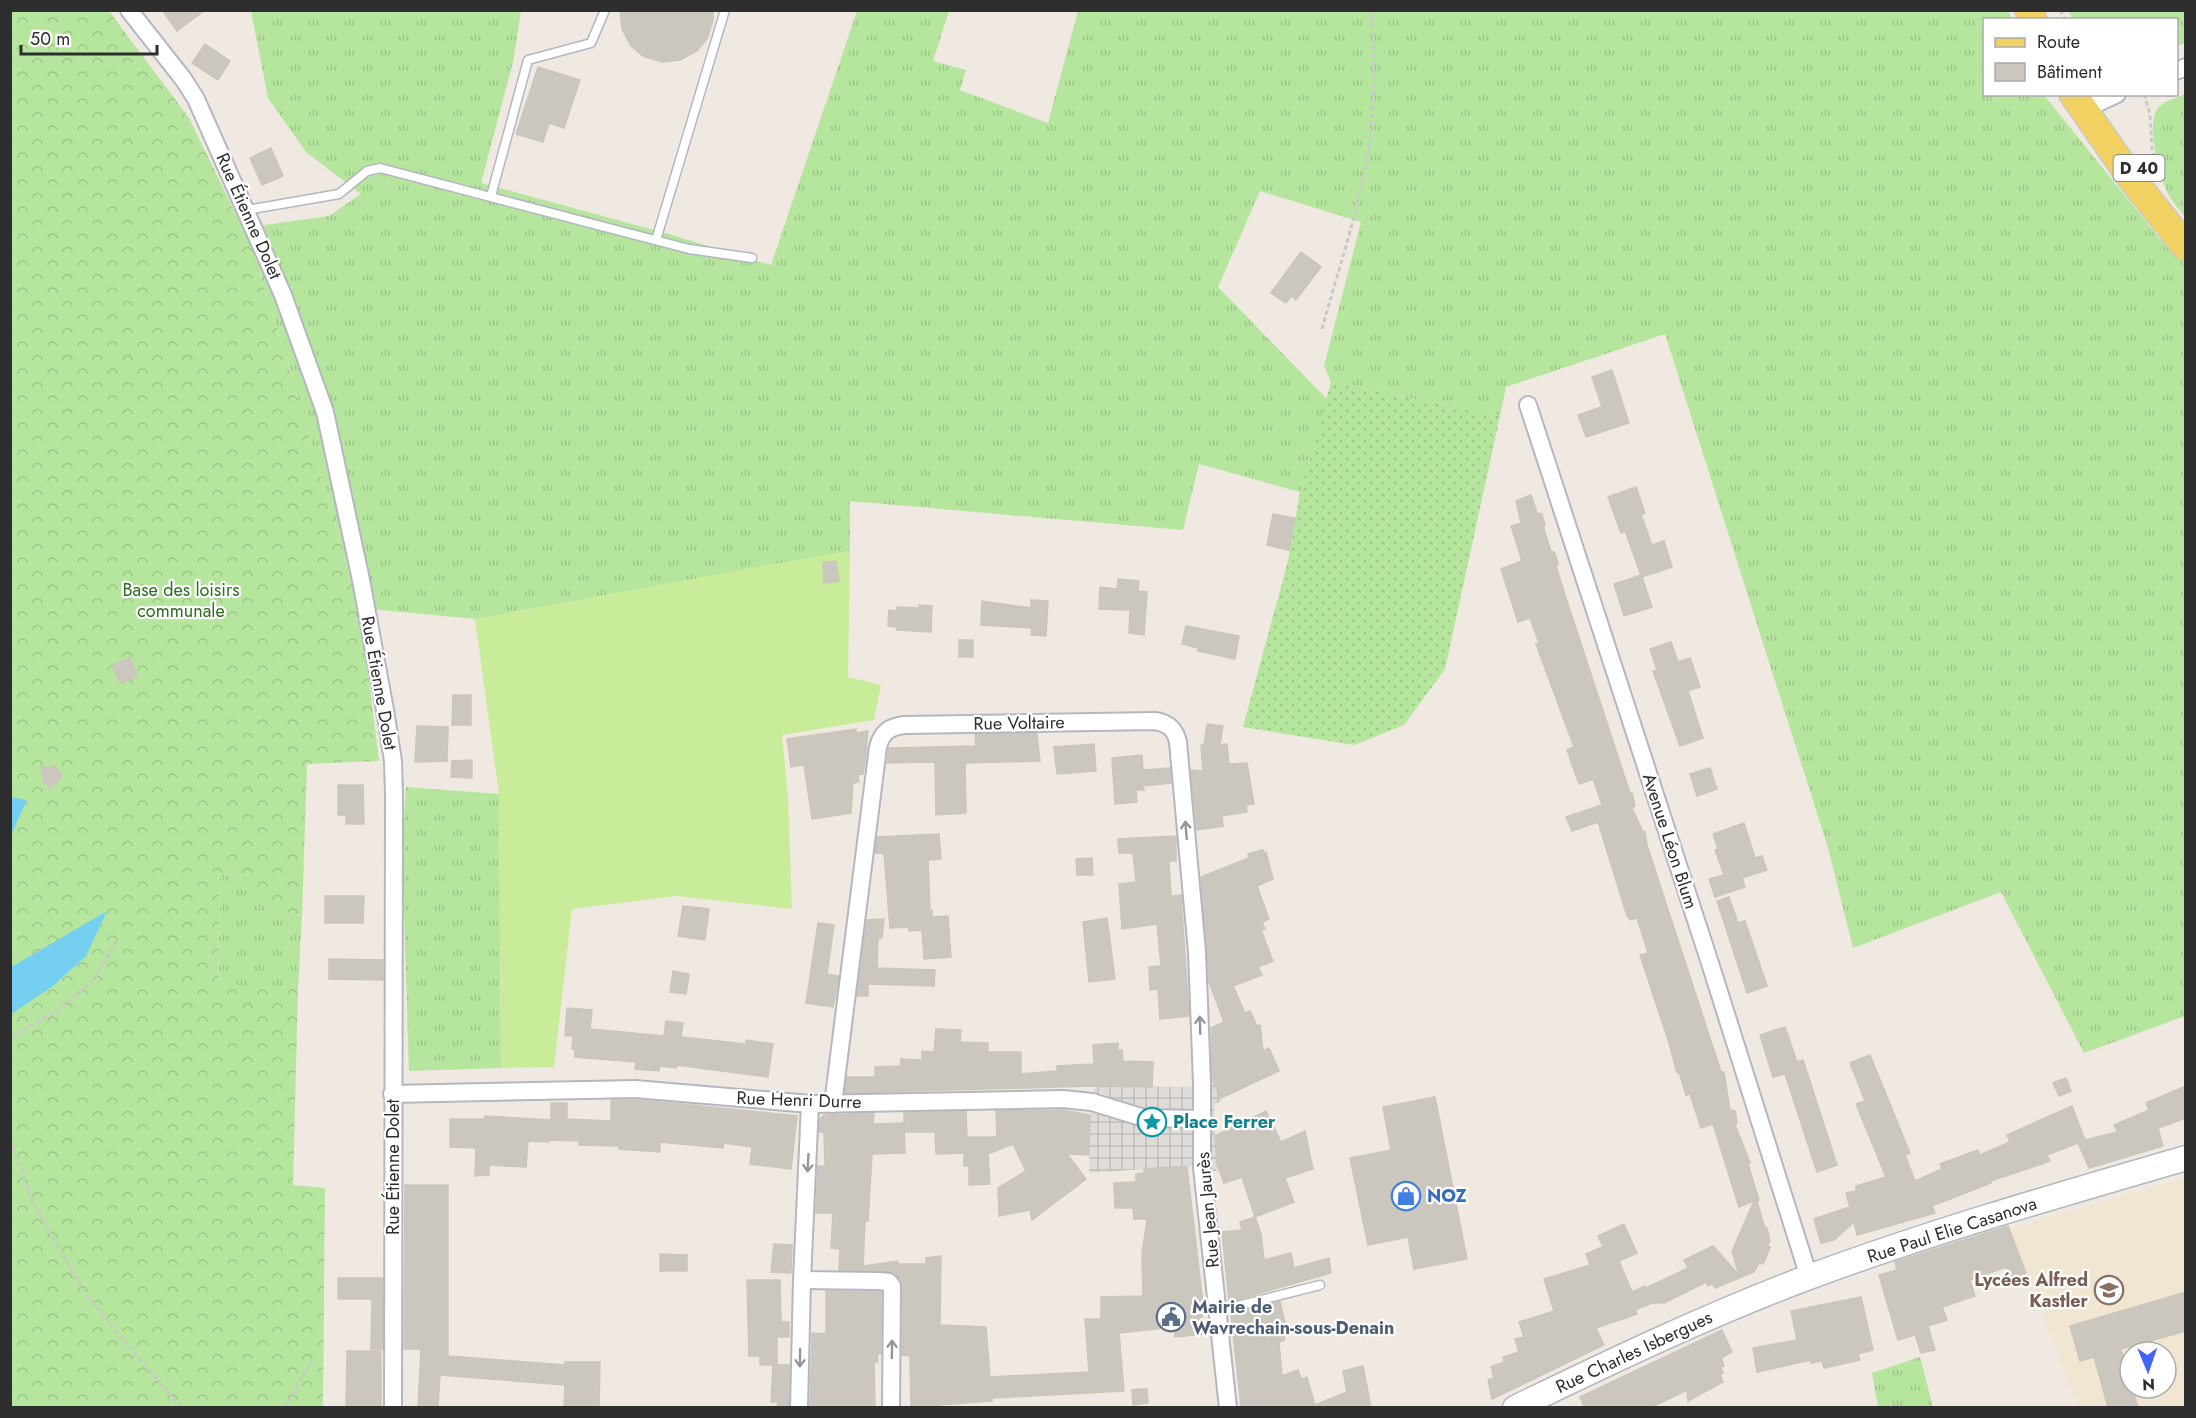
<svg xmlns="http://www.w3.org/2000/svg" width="2196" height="1418" viewBox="0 0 2196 1418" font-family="Jost,sans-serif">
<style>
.education{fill:#f0e6d1;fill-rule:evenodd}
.grass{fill:url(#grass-tufts)}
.forest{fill:url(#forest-crowns)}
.garden{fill:url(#garden-dots)}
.pitch{fill:#c9ec9a}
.plaza{fill:url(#plaza-grid)}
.water{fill:#75cff0}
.building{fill:#cbc7bf;stroke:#cbc5ba;stroke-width:1.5}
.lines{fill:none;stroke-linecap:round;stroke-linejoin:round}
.service-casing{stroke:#b4b7c1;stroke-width:11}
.minor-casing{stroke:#b4b7c1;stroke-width:20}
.secondary-casing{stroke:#b4b7c1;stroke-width:27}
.primary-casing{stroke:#c9c9c9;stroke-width:30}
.path{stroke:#c9c9c9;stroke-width:3;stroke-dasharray:4.5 3;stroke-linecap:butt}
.service{stroke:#fff;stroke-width:8}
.minor{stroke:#fff;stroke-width:16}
.secondary{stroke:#fff;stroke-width:24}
.primary{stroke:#f2d163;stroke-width:27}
.oneway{stroke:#969696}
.labels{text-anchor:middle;stroke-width:4.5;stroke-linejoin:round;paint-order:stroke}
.shield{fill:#fff;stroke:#6d6d6d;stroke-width:1.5}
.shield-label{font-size:16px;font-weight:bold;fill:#2e2e2e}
.street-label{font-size:18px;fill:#2e2e2e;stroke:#fff}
.park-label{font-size:18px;fill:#2c6e1b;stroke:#fff}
.culture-label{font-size:18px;font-weight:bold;fill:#0d838f;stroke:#fff;text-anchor:start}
.shop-label{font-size:18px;font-weight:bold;fill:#366cbe;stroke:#fff;text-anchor:start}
.education-label{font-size:18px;font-weight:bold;fill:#785e54;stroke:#fff;text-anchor:end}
.service-label{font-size:18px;font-weight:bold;fill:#4e5e75;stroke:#fff;text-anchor:start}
</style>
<defs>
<pattern id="grass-tufts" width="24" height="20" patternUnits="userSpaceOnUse" patternTransform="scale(1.5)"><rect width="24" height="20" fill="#b6e59e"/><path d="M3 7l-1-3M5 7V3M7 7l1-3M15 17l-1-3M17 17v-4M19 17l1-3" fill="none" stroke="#9dc588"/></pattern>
<pattern id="forest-crowns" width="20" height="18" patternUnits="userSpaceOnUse" patternTransform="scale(1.5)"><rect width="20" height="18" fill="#b6e59e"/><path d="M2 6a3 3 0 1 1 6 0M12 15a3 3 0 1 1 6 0" fill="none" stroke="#9dc588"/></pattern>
<pattern id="garden-dots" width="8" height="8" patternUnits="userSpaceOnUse" patternTransform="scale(1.5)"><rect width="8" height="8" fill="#b6e59e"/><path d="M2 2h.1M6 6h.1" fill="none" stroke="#9dc588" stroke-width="1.8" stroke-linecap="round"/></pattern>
<pattern id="plaza-grid" width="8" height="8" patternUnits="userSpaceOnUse" patternTransform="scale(1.5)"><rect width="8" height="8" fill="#dfdcd8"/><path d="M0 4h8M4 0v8" fill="none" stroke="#c0bdba"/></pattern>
</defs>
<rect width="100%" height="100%" fill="#efe9e1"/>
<!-- education -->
<path class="education" d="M2185 1178V1407H2079L2009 1229ZM2130 1352H2166V1388H2130Z"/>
<!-- grass -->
<g class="grass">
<polygon points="251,11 521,11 513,62 481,183 665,233 771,265 857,11 949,11 933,61 966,70 960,90 1048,123 1078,11 2008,11 2012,19 1984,20 1984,94 2044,95 2159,238 2185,261 2185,1016 2084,1053 2001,892 1853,948 1828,848 1665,334 1506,387 1500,416 1331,382 1324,366 1361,222 1260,191 1218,287 1327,399 1300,492 1199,464 1183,530 850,501 850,551 475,619 360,608 253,249 243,228 329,216 361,194 306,152 268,98"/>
<polygon points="2069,11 2185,11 2185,43 2177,46 2176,20 2073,19"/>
<path d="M2185 94V217C2180 210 2173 203 2169 195 2160 180 2146 125 2157 109 2163 101 2177 98 2185 94Z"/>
<polygon points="406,787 499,794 501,1068 409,1071 402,848"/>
<polygon points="220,873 247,876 266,910 302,915 298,988 218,987"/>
<polygon points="1920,1357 1933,1407 1878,1407 1872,1373"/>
</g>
<!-- forest -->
<polygon class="forest" points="10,11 109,11 189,118 253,249 360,608 379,761 307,764 302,915 266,910 247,876 220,873 218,986 298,988 293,1185 325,1188 323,1407 11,1407"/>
<!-- garden -->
<polygon class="garden" points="1331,382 1500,416 1445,669 1404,725 1354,745 1243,727 1288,561 1300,492"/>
<!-- pitch -->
<polygon class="pitch" points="850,551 848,677 881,685 874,720 782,735 788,796 792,909 676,896 572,909 554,1067 501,1068 499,794 475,619 767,565"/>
<!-- plaza -->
<polygon class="plaza" points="1195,1082 1215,1085 1222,1101 1214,1105 1217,1172 1202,1168 1183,1166 1089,1173 1090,1115 1095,1086 1191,1087"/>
<!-- water -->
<g class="water">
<polygon points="11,797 27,800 11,835 10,797"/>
<polygon points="107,911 86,956 53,986 11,1014 11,965 13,966"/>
</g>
<!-- building -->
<g class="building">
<polygon points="162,10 205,10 177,31"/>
<polygon points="620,10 713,10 713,21 707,39 697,51 680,60 662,62 643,56 631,46 622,29"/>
<polygon points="205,44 230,61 218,80 192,63"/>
<polygon points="538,67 580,80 564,128 549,123 543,142 516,134"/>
<polygon points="271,148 283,176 262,185 250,158"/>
<polygon points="1301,252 1321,267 1296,300 1291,296 1286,303 1271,293"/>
<polygon points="1612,370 1629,423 1586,437 1578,415 1602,407 1592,377"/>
<polygon points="1636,487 1645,513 1641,515 1652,545 1664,541 1672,567 1642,577 1652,607 1624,616 1614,584 1641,575 1625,531 1621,533 1608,497"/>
<polygon points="1531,495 1537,513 1542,514 1545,526 1543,526 1551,551 1555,553 1558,564 1556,566 1564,592 1630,793 1632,793 1635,806 1632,808 1643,832 1645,832 1647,845 1721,1072 1724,1072 1730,1110 1735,1111 1737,1122 1735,1125 1750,1162 1748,1164 1759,1200 1757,1201 1764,1226 1767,1228 1770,1241 1767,1246 1770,1247 1764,1262 1762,1264 1759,1263 1754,1272 1715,1288 1713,1283 1708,1286 1706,1282 1664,1303 1652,1303 1635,1310 1637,1314 1596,1328 1604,1345 1492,1399 1488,1380 1494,1378 1491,1367 1504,1362 1503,1357 1519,1352 1515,1339 1524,1337 1519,1322 1554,1311 1544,1279 1590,1265 1586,1254 1603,1247 1598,1236 1624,1224 1637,1253 1619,1261 1632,1292 1645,1286 1646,1288 1688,1268 1684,1260 1713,1246 1739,1275 1732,1251 1754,1201 1739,1207 1713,1124 1701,1128 1690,1094 1686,1095 1679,1072 1677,1073 1669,1043 1640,955 1648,953 1637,918 1630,920 1627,916 1598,822 1572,831 1566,817 1602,805 1593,779 1579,784 1567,750 1574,747 1536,644 1539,643 1530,618 1518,622 1501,569 1522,561 1511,526 1521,523 1516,501"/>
<polygon points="1273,514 1295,518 1289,550 1267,545"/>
<polygon points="836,561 839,581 824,583 823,563"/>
<polygon points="1118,579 1139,581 1138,591 1147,592 1144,635 1129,633 1130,610 1099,609 1100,587 1117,589"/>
<polygon points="1031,600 1048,601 1046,636 1031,635 1032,628 981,625 982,601 1031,608"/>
<polygon points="919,605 932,606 931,632 897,630 896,627 888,626 889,610 897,611 897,607 919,608"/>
<polygon points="1186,626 1239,636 1235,659 1198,651 1198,648 1182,644"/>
<rect x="959" y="640" width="14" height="17"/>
<polygon points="1671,642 1678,662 1690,658 1700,687 1688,691 1703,738 1680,746 1653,671 1657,670 1650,649"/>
<polygon points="130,658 137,676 120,683 112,665"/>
<polygon points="453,695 471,695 471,725 452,725"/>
<polygon points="1207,724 1223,726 1220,745 1227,744 1229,764 1247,763 1254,804 1246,805 1247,812 1222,816 1223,826 1197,830 1191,770 1203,771 1201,745 1204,745"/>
<polygon points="417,726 448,727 447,761 415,762"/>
<polygon points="856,729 856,733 868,731 866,748 867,748 863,774 858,775 859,782 853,783 851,813 812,819 804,765 791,767 787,739"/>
<polygon points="1037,733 1040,761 965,763 966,813 936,815 935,762 887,763 889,748 976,746 975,734"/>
<polygon points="1094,744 1096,771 1057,774 1054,747"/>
<polygon points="1142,755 1143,770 1170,768 1171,783 1143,786 1144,790 1136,790 1137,802 1115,804 1112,758"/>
<polygon points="472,760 472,778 451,777 452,761"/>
<polygon points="53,765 63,775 50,788 43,781 41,766 50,768"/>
<polygon points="1710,768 1717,789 1697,796 1690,774"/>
<polygon points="338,785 363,785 364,824 346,824 346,815 338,815"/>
<polygon points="1744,823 1755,858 1762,856 1767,870 1742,878 1745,887 1715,897 1709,879 1724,875 1715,850 1718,849 1713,834"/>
<polygon points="939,834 941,859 928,860 930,910 932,910 932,917 948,916 951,957 924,959 922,930 909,931 909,927 890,928 884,853 875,853 877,837"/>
<polygon points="1176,836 1176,861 1169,861 1171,896 1181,895 1189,1016 1160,1019 1158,989 1150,990 1149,967 1161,966 1157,924 1122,929 1119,884 1136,882 1133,853 1119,853 1118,839"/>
<polygon points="1263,850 1264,853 1266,852 1273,879 1257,886 1269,919 1262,922 1265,929 1261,930 1273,961 1258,967 1262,975 1233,986 1245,1013 1250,1011 1257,1026 1260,1025 1263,1051 1269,1048 1279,1071 1221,1098 1212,1080 1211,1028 1224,1022 1209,982 1201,877 1249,858 1248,854"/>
<polygon points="1092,858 1093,875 1077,875 1076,859"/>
<polygon points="325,896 364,896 363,923 325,923"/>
<polygon points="1729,897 1738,923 1745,921 1767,986 1747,993 1717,901"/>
<polygon points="683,906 709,909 705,940 678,936"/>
<polygon points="1107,918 1115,979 1089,982 1083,922"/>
<polygon points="884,919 882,938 878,938 877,968 935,970 934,986 868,984 868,996 857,996 867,920"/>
<polygon points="818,923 834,925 827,974 839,976 833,1007 806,1003"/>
<polygon points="329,959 383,960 383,980 329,979"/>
<polygon points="673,971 689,974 686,994 670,992"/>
<polygon points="567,1008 592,1010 590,1029 664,1036 666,1021 683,1023 681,1037 746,1044 746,1040 773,1044 768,1077 677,1065 676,1068 660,1066 659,1071 635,1069 636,1062 575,1057 575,1049 572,1049 573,1036 565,1036"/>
<polygon points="1785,1027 1797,1062 1803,1060 1837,1165 1817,1172 1785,1074 1773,1077 1760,1035"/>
<polygon points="936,1029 961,1030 960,1042 988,1043 988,1052 1021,1052 1021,1074 1057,1071 1057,1066 1094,1064 1093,1045 1118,1043 1118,1051 1122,1050 1123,1061 1153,1062 1152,1087 1093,1086 845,1093 847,1077 875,1077 875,1067 900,1066 901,1059 922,1060 922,1051 934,1052"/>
<polygon points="1870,1055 1910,1153 1905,1155 1915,1181 1942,1169 1940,1164 1978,1150 1980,1155 2010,1142 2007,1135 2072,1106 2085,1140 2118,1132 2114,1125 2149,1110 2146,1103 2186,1086 2186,1118 2158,1128 2163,1146 2089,1168 2078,1143 2047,1155 2050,1161 1991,1181 1991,1183 1932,1206 1935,1213 1857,1235 1854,1222 1834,1240 1821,1243 1814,1219 1850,1207 1846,1193 1856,1191 1856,1186 1886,1177 1856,1104 1865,1101 1850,1063"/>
<polygon points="2066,1078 2071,1091 2059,1096 2053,1083"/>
<polygon points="1435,1097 1467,1259 1414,1269 1408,1237 1368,1245 1350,1158 1391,1150 1383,1107"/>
<polygon points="611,1100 635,1100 682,1104 797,1116 791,1169 750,1164 752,1147 724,1143 723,1148 660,1142 660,1152 619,1149 619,1146 579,1145 579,1141 549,1140 549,1142 528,1141 526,1167 489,1165 489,1175 475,1176 476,1148 450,1147 450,1119 485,1119 485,1116 551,1120 551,1103 567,1103 567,1119 611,1121"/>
<polygon points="1063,1110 1090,1115 1089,1155 1067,1154 1086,1179 1032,1220 1030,1210 999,1216 998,1188 1026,1171 1013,1144 988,1154 990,1184 969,1185 969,1166 964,1166 964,1153 936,1154 935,1132 904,1132 904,1113 966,1111 967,1137 997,1137 996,1111"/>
<polygon points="1266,1111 1281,1142 1305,1131 1313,1169 1285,1178 1294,1202 1255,1217 1242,1177 1224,1183 1217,1165 1215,1136"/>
<polygon points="874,1113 873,1124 904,1123 905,1153 872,1154 868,1221 865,1221 863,1266 898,1261 898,1264 926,1264 926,1258 941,1256 940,1325 986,1327 990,1377 1089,1372 1085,1319 1101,1319 1101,1297 1143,1296 1142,1254 1147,1219 1134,1219 1133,1208 1115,1208 1114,1183 1136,1182 1136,1174 1144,1173 1144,1169 1187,1166 1203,1304 1201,1304 1204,1334 1175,1337 1174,1327 1119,1333 1124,1391 992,1398 992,1401 939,1405 939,1407 911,1407 910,1356 902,1355 903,1286 901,1280 895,1273 890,1272 839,1270 840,1249 831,1248 833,1213 816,1213 818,1166 825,1166 824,1132 819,1132 820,1119 824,1115"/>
<polygon points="405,1185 448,1185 448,1356 565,1365 565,1362 600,1362 599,1407 564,1407 565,1385 440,1375 438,1407 418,1407 421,1349 404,1349"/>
<polygon points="1255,1217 1261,1234 1264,1260 1291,1253 1294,1268 1329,1258 1331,1273 1229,1302 1222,1232 1242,1230 1240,1222"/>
<polygon points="2008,1226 2026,1273 2009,1279 2006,1267 1970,1280 1975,1296 1942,1307 1947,1320 1928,1326 1935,1350 1921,1353 1915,1335 1898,1340 1879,1275 1897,1270 1895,1262"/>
<polygon points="774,1244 792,1245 791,1273 771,1272"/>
<polygon points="660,1254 687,1255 687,1271 660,1271"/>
<polygon points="338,1278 383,1278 383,1349 371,1349 372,1299 338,1299"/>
<polygon points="747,1280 780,1280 781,1322 789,1322 789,1337 777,1337 777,1365 789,1365 789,1407 777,1407 778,1402 771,1402 773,1365 760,1365 760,1356 749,1356"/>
<polygon points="826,1291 881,1292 881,1354 877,1354 878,1362 874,1362 875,1407 810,1407 812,1333 826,1334"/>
<polygon points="2186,1292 2186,1331 2121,1349 2130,1380 2130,1388 2132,1388 2138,1407 2108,1407 2094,1357 2080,1361 2070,1326"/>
<polygon points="1861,1297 1873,1350 1858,1354 1860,1360 1824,1368 1822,1361 1811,1363 1811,1360 1757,1372 1753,1348 1797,1340 1791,1311"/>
<polygon points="1280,1302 1287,1330 1283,1331 1285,1340 1279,1342 1282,1376 1298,1370 1301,1379 1307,1377 1315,1405 1347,1392 1343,1371 1363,1366 1371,1407 1241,1407 1231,1314"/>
<polygon points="1722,1330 1732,1352 1721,1358 1724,1366 1721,1367 1723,1373 1720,1375 1723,1382 1688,1401 1687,1390 1652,1407 1584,1407 1580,1397"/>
<polygon points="347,1351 381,1351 381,1407 346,1407"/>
<polygon points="1139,1389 1147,1389 1148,1403 1133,1405 1132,1390"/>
</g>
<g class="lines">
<!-- service casing -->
<g class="service-casing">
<g id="service">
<polyline points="491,196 528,60 591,43 605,10"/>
<polyline points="247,210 339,194 367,171 380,168 689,249 752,258"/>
<polyline points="656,240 725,10"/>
<polyline points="1218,1311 1320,1285"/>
</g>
</g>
<!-- minor casing -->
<g class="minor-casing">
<g id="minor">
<polyline points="129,10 184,80 196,99 283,295 325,412 361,580 385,710 393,761 394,794 393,1408"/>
<polyline points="2176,71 2186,67"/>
<polyline points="2083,110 2117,94"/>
<polyline points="1528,405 1709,960 1809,1277"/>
<polyline points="392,1094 635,1089 810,1104 1063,1099 1092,1102 1144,1118 1203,1119"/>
<path d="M833 1104 878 747C882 732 889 727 904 725L1155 721C1168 723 1175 729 1178 742L1197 952 1202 1083V1168L1228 1408"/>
<polyline points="802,1280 879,1281 889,1282 892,1286 891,1408"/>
<polyline points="799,1408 802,1280 810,1104"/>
</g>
</g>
<!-- secondary casing -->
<g class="secondary-casing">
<path id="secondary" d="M1515 1408C1612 1361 1708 1315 1809 1277 1933 1231 2059 1195 2186 1158"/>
</g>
<!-- primary casing -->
<g class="primary-casing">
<g id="primary">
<polyline points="2029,10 2033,20"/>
<polyline points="2073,94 2132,179 2186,247"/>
</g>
</g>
<!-- path -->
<g class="path">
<polyline points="2060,10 2065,20"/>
<polyline points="2144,94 2150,114 2152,149 2160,178"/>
<path d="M1322 329C1336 278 1353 227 1364 175 1375 121 1376 65 1371 10"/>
<polyline points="10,1037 59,1010 95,978 118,939"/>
<polyline points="10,1141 33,1203 86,1295 181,1408"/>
<polyline points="285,1408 312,1360"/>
</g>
<!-- service -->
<use href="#service" class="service"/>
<!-- minor -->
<use href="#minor" class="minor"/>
<!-- secondary -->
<use href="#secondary" class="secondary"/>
<!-- primary -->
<use href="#primary" class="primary"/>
</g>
<!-- one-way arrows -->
<defs><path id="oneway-shaft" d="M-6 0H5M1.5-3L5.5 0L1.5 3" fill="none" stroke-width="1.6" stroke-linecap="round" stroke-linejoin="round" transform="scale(1.5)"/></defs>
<g class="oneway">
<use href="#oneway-shaft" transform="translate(1186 830) rotate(-95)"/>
<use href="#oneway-shaft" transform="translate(1200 1025) rotate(-92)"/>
<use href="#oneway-shaft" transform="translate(808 1163) rotate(93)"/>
<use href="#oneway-shaft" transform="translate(892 1349) rotate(-89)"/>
<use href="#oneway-shaft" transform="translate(800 1358) rotate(91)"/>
</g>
<!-- icons -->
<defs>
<g id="sight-ring" transform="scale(1.5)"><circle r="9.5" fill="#fff" stroke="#0f9aa8" stroke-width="1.5"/><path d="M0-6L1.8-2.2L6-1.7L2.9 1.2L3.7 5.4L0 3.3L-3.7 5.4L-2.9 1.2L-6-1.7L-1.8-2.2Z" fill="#0f9aa8"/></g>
<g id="shop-ring" transform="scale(1.5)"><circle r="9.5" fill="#fff" stroke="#3f7fe0" stroke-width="1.5"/><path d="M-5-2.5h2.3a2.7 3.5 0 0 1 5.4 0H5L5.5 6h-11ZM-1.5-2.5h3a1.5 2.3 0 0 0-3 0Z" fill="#3f7fe0"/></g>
<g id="school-ring" transform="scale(1.5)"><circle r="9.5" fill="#fff" stroke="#8d6e63" stroke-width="1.5"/><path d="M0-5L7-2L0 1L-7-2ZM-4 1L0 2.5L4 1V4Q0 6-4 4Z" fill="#8d6e63"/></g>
<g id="civic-ring" transform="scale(1.5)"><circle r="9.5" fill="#fff" stroke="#5c6f8a" stroke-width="1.5"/><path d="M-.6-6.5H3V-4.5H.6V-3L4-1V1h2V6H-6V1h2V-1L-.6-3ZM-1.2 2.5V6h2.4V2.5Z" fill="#5c6f8a"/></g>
</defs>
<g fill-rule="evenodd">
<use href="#sight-ring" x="1152" y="1122"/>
<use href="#shop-ring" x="1406" y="1196"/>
<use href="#school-ring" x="2109" y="1290"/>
<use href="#civic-ring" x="1171" y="1317"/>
</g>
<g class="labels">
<!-- shield labels -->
<rect class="shield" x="2113.5" y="155" width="51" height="26" rx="4.5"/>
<g class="shield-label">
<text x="2139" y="174">D 40</text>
</g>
<!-- street labels -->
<g class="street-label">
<text transform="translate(249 216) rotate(66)" y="6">Rue Étienne Dolet</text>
<text transform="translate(379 683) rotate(80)" y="6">Rue Étienne Dolet</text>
<text transform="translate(1019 723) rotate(-1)" y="6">Rue Voltaire</text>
<text transform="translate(1670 841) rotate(72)" y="6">Avenue Léon Blum</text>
<text transform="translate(799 1100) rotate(2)" y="6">Rue Henri Durre</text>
<text transform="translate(393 1167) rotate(-90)" y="6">Rue Étienne Dolet</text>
<text transform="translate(1208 1210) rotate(-95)" y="6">Rue Jean Jaurès</text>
<text transform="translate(1952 1230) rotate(-18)" y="6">Rue Paul Elie Casanova</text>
<text transform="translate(1634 1352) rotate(-25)" y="6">Rue Charles Isbergues</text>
</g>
<!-- park labels -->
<g class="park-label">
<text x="181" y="596">Base des loisirs<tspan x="181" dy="21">communale</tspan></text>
</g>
<!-- culture labels -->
<g class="culture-label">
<text x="1173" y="1128">Place Ferrer</text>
</g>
<!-- shop labels -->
<g class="shop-label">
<text x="1427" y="1202">NOZ</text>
</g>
<!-- education labels -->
<g class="education-label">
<text x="2088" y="1286">Lycées Alfred<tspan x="2088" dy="21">Kastler</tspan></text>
</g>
<!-- service labels -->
<g class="service-label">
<text x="1192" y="1313">Mairie de<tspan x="1192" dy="21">Wavrechain-sous-Denain</tspan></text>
</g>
</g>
<!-- border -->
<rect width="2196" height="1418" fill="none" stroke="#2e2e2e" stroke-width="24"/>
<!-- legend -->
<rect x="1983" y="18" width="195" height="78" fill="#ffffff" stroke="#ababab" stroke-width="1.5"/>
<rect x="1995" y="38" width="30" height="9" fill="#f2d163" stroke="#ababab" stroke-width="1.5"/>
<text x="2037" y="48" font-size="18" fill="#2e2e2e">Route</text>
<rect x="1995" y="63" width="30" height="18" fill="#cbc7bf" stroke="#ababab" stroke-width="1.5"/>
<text x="2037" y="78" font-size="18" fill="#2e2e2e">Bâtiment</text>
<!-- north arrow -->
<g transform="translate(2148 1370) rotate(178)"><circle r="28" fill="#ffffff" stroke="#ababab" stroke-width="1.5"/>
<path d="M0-4.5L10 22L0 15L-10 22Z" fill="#4264fb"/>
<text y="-9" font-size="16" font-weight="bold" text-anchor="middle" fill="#2e2e2e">N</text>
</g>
<!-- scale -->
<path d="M21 45v9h136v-9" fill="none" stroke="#2e2e2e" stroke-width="3"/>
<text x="30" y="45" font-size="18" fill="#2e2e2e" stroke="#ffffff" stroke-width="4.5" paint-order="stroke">50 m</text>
</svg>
